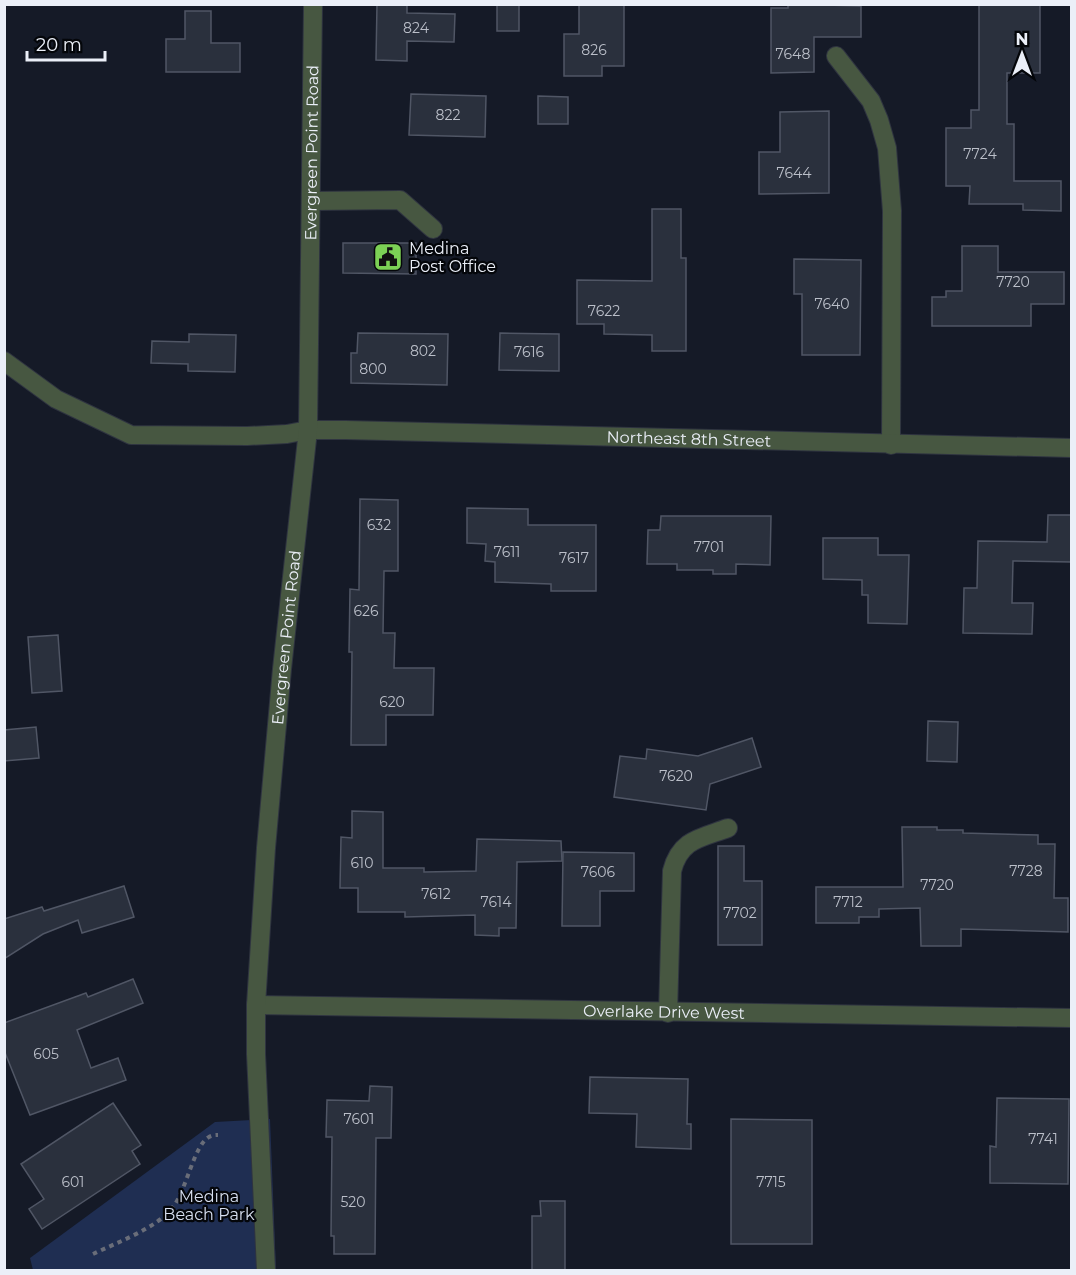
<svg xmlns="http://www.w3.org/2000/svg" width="1076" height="1275" viewBox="0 0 1076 1275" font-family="Montserrat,sans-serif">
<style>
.green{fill:#1f2e52}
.building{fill:#2a303d;stroke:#505665;stroke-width:1.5}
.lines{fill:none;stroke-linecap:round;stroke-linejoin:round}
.minor-casing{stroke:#2f3440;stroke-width:20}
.path{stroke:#696d79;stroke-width:4;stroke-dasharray:4.5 4.5;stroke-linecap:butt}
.minor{stroke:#475741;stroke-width:18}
.labels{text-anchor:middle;stroke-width:4.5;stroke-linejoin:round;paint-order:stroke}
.number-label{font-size:14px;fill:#bbbfc9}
.street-label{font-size:16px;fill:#ebeff8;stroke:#04060a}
.poi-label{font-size:16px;fill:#ebeff8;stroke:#04060a;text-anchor:start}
.park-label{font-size:16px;fill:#d7dff0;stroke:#04060a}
</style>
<rect width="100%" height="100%" fill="#151a27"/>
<!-- green -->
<polygon class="green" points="270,1119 276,1270 33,1270 30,1258 215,1122"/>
<!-- building -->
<g class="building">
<polygon points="377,4 407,5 407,13 455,14 454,42 407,41 407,61 376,60"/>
<rect x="497" y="4" width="22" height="27"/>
<polygon points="579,4 624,4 624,66 602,66 602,76 564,76 564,34 579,34"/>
<polygon points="788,4 861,6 861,37 814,37 814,72 771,73 771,8 788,8"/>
<polygon points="979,4 1040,4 1040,73 1007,73 1007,124 1014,124 1014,181 1061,181 1061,211 1023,210 1023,204 969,204 970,186 946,186 946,128 971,128 971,110 979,110"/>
<polygon points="185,11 211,11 211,43 240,43 240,72 166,72 166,39 185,39"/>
<polygon points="411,94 486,96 485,137 409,135"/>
<polygon points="538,96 568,97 568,124 538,124"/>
<polygon points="829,111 829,193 759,194 759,152 780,152 780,112"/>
<polygon points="652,209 681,209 681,258 686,258 686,351 652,351 652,335 604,334 604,324 577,324 577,280 652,281"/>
<polygon points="343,243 416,243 416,274 343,273"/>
<polygon points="962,246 998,246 998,272 1064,272 1064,304 1031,304 1031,326 932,326 932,297 946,297 946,291 962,291"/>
<polygon points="794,259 861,260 860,355 802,355 802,294 794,294"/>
<polygon points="358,333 448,334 447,385 351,383 351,353 357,353"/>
<polygon points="500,333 559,334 559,371 499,370"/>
<polygon points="189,334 236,335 235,372 188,371 188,364 151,363 152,341 189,342"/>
<polygon points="360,499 398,500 398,571 384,571 383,633 395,633 394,668 434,668 433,715 386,715 386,745 351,745 352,652 349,652 350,589 359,590"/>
<polygon points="467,508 528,509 528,525 596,525 596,591 551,591 551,584 495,582 495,562 485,561 486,544 467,543"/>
<polygon points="1048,515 1071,515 1071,562 1013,561 1012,603 1033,603 1032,634 963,633 964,588 977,588 978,541 1047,542"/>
<polygon points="661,516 771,516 770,565 736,564 736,574 713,574 713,570 677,570 677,564 647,564 648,530 660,530"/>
<polygon points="823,538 878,538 878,555 909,555 907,624 868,623 868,595 862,595 862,580 823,579"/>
<polygon points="58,635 62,691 32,693 28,637"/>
<polygon points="928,721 958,722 957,762 927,761"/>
<polygon points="36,727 39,758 4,761 4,730"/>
<polygon points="752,738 761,767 710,784 706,810 614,797 620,756 646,759 647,749 698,756"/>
<polygon points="352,811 383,812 383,868 424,868 424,872 476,871 477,839 561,841 562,861 517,862 516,928 499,928 499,936 475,935 475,915 405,917 405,912 358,912 358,888 340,888 341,837 352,838"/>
<polygon points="902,827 937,827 937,830 963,830 963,833 1038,835 1038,844 1055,844 1054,898 1068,898 1068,932 961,929 961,946 921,946 920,908 879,909 879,917 859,917 859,923 816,923 816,887 903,887"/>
<polygon points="718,846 744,846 744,881 762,881 762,945 718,945"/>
<polygon points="563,852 634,853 634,891 600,891 600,926 562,926"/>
<polygon points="124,886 134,917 82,933 78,920 43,934 4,959 4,919 42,907 44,911"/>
<polygon points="133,979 143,1003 77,1030 91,1068 118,1058 126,1080 30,1115 4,1050 4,1023 86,993 88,997"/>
<polygon points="590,1077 688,1079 687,1124 691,1124 691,1149 636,1147 637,1114 589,1113"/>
<polygon points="370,1086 392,1087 391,1138 376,1138 375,1254 334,1254 334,1236 331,1236 332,1137 326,1137 327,1100 369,1101"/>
<polygon points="997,1098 1069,1099 1068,1184 990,1183 990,1146 996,1147"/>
<polygon points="113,1103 141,1145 132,1151 140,1164 42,1229 29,1209 44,1199 21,1164"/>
<polygon points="731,1119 812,1120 812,1244 731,1244"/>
<polygon points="540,1201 565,1201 565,1270 532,1270 532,1216 541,1216"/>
</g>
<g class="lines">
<!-- minor casing -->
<g class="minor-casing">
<g id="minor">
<polyline points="836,56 871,101 879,120 887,148 892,211 891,445"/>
<polyline points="312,201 400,200 433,229"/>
<path id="s1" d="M4 361 56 399 131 435 247 436 287 434 308 430H345L1072 448"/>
<path id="s2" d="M256 1005 1072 1018"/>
<path d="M668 1013 672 871C680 839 701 838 728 828"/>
<path id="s3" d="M266 1270 256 1054V1005L266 848 282 669 308 430 313 4"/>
</g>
</g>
<!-- path -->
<path class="path" d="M93 1254C118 1242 157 1228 173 1207 186 1191 194 1145 209 1137 212 1135 215 1135 218 1135"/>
<!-- minor -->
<use href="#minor" class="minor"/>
</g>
<!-- icons -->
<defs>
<g id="civic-square" transform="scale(1.5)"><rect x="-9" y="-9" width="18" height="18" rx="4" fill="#7cd155" stroke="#04060a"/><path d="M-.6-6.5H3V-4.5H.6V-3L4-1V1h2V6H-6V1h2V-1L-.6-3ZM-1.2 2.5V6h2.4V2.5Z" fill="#111"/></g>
</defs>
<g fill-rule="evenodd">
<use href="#civic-square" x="388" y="257"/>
</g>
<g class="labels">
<!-- number labels -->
<g class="number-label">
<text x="416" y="33">824</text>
<text x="594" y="55">826</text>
<text x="793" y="59">7648</text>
<text x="448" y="120">822</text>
<text x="980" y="159">7724</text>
<text x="794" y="178">7644</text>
<text x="1013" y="287">7720</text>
<text x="832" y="309">7640</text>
<text x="604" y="316">7622</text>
<text x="423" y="356">802</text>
<text x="529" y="357">7616</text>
<text x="373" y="374">800</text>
<text x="379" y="530">632</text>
<text x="709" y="552">7701</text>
<text x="507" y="557">7611</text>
<text x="574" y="563">7617</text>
<text x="366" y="616">626</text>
<text x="392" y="707">620</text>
<text x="676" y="781">7620</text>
<text x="362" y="868">610</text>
<text x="1026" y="876">7728</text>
<text x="598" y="877">7606</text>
<text x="937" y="890">7720</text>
<text x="436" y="899">7612</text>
<text x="496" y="907">7614</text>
<text x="848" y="907">7712</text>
<text x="740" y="918">7702</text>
<text x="46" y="1059">605</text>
<text x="359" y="1124">7601</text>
<text x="1043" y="1144">7741</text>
<text x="73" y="1187">601</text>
<text x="771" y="1187">7715</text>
<text x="353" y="1207">520</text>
</g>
<!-- street labels -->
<g class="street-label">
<text dy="6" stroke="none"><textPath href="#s3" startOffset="1120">Evergreen Point Road</textPath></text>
<text dy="6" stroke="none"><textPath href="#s1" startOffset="706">Northeast 8th Street</textPath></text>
<text dy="6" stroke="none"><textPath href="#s3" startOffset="634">Evergreen Point Road</textPath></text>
<text dy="6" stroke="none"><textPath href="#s2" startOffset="408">Overlake Drive West</textPath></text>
</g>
<!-- poi labels -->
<g class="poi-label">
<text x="409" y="254">Medina<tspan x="409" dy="18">Post Office</tspan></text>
</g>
<!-- park labels -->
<g class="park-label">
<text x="209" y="1202">Medina<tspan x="209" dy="18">Beach Park</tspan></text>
</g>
</g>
<!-- border -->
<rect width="1076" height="1275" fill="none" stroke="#ebeff8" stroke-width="12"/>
<!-- north arrow -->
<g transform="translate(1022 54)" stroke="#04060a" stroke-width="4.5" paint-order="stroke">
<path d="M0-4.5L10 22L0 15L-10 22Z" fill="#ebeff8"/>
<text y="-9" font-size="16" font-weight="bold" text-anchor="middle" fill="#ebeff8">N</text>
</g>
<!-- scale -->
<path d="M27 51v9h78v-9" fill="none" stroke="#ebeff8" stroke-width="3"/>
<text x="36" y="51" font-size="18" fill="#ebeff8" stroke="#04060a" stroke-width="4.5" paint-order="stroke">20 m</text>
</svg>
